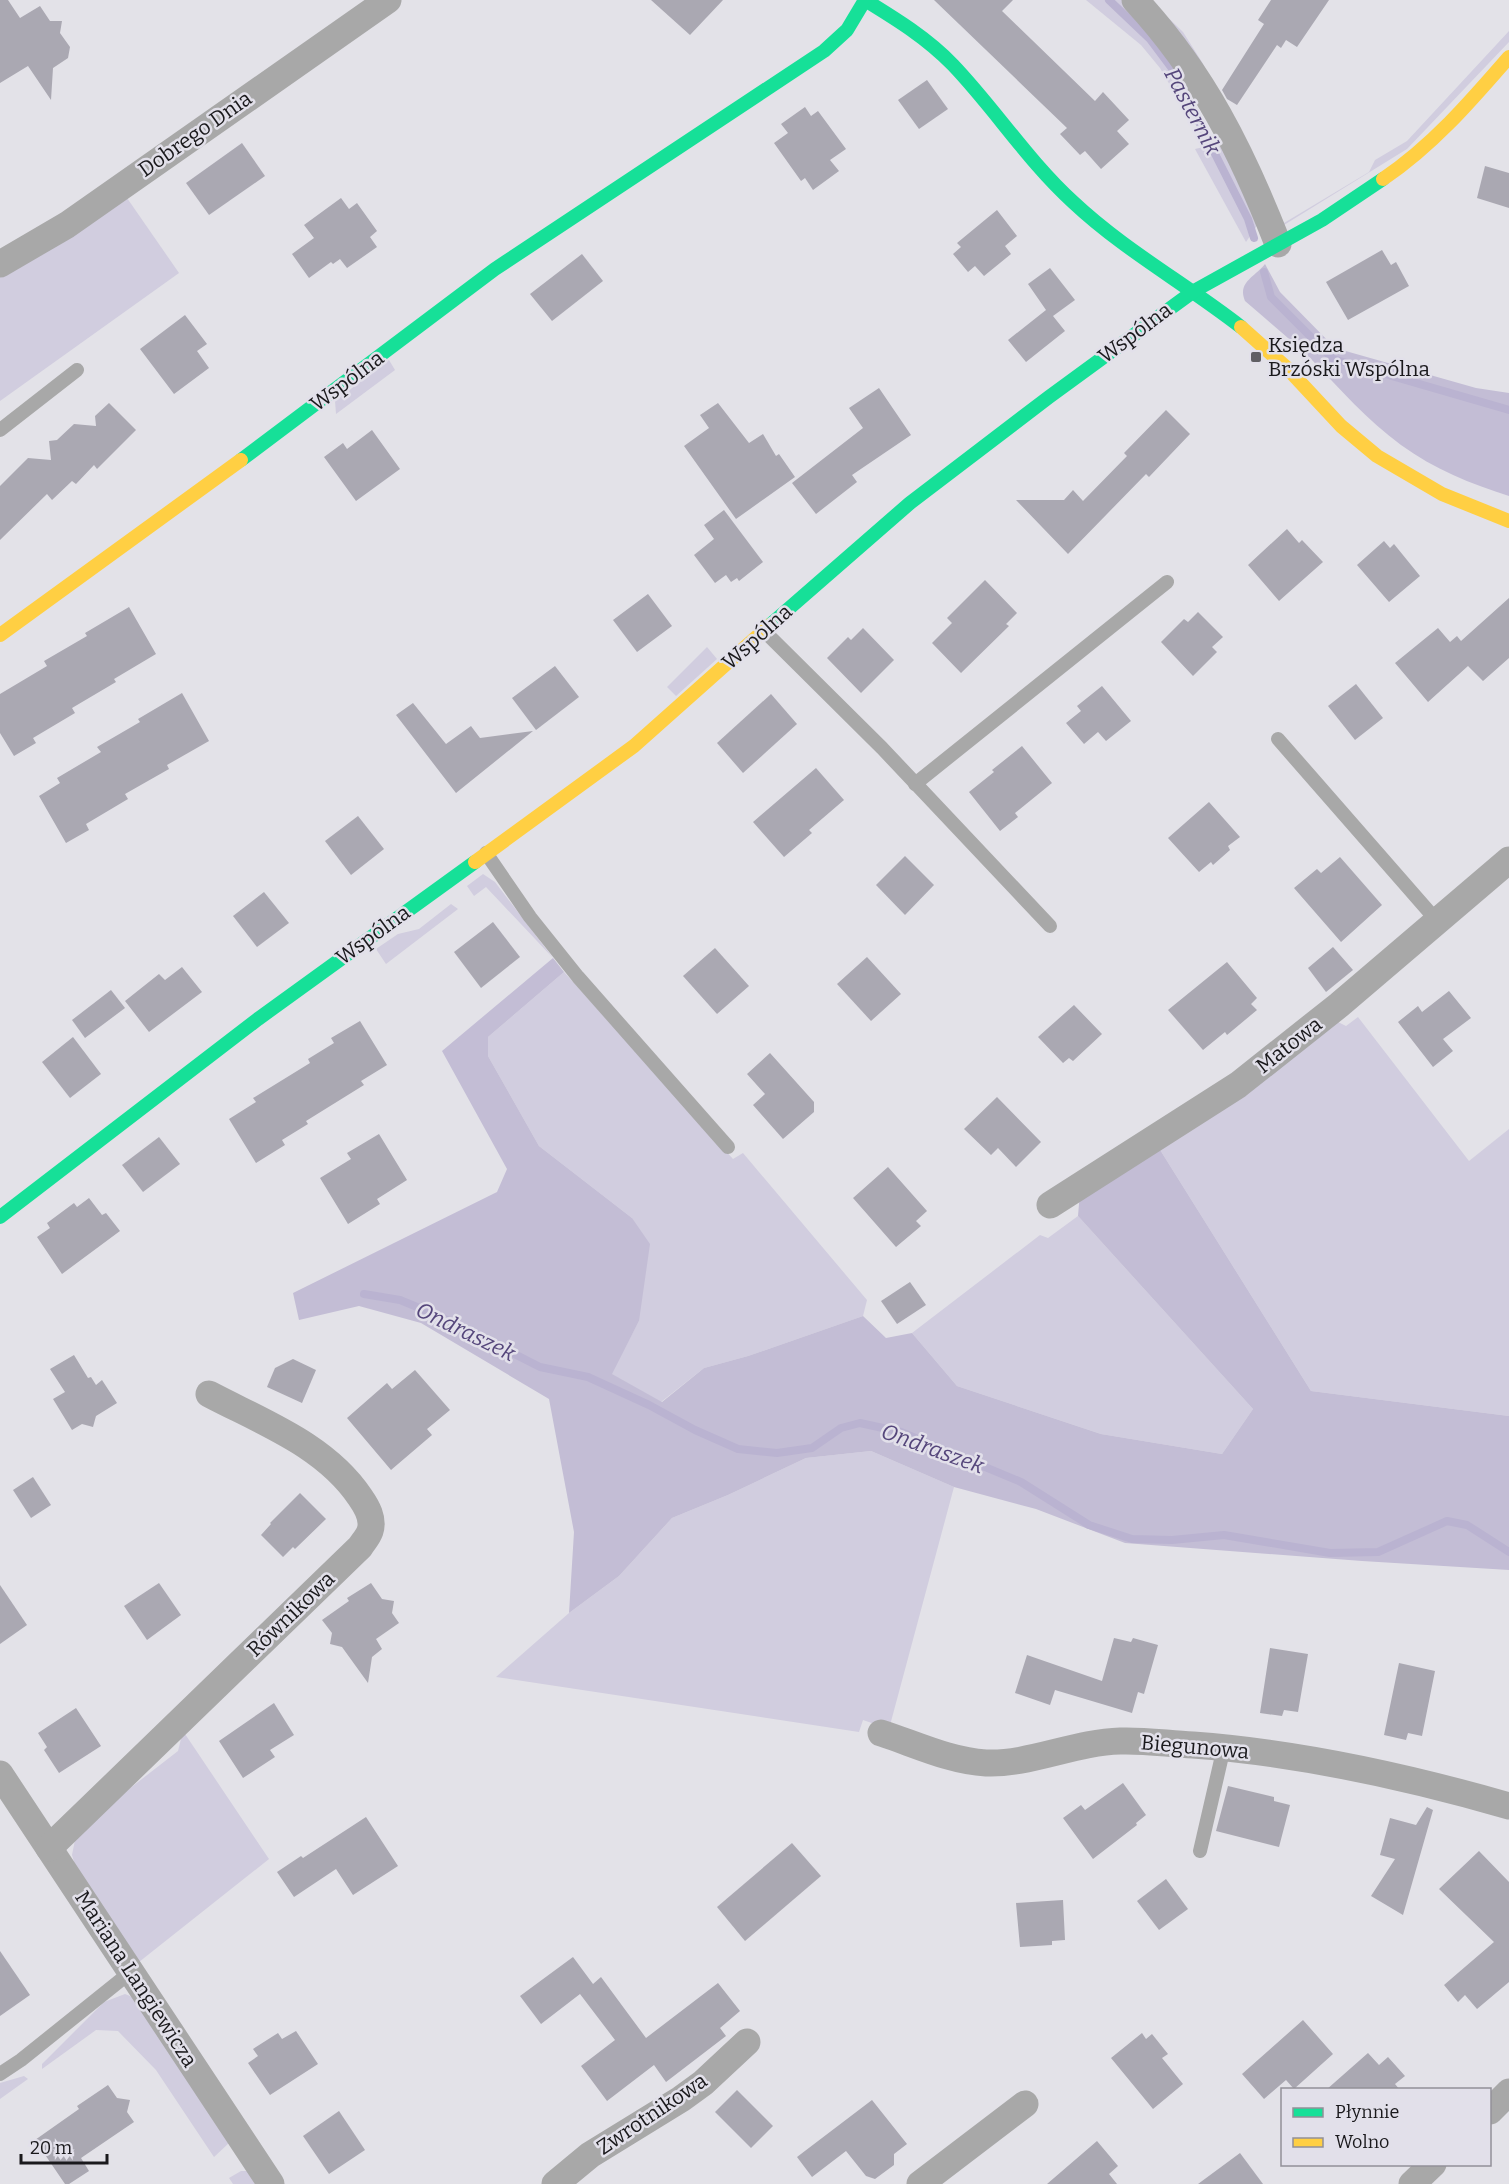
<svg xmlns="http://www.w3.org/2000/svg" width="1509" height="2184" viewBox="0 0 1509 2184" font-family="Bitter,serif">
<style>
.green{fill:#d1cddf}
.forest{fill:#c3bdd5}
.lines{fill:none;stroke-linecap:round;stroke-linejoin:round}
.stream{stroke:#bab3d1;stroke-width:8}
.building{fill:#aaa8b2}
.lane{stroke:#a8a8a8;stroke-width:14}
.street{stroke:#a8a8a8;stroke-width:27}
.fast{stroke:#16e098;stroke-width:14}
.slow{stroke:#ffcf43;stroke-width:14}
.poi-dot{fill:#605f63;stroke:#e2e0ea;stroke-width:2}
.labels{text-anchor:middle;stroke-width:5;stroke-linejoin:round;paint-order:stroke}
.street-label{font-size:21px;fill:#1a191c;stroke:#e2e0ea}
.poi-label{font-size:21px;fill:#1a191c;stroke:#e2e0ea;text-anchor:start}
.water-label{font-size:22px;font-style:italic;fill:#55467b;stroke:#e2e0ea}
</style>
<rect width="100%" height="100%" fill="#e3e2e8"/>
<!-- green -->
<g class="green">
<polygon points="1086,0 1125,0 1190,82 1178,99 1160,68 1141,45"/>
<polygon points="1150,0 1183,32 1202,62 1284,223 1369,172 1375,160 1407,141 1509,31 1509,42 1407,149 1284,225"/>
<polygon points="1216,144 1224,149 1258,224 1246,242 1195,149"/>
<polygon points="127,198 179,273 0,401 0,271"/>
<polygon points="389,360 395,370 336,414 335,401"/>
<polygon points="707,647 717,659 676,696 667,687"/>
<polygon points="483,874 495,882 553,958 486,887 474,896 467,886"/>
<polygon points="451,904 458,909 386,964 376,949 398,934 419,929"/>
<polygon points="564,972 733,1159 743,1153 867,1300 863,1316 748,1356 704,1368 661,1402 611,1374 639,1321 632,1218 539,1146 488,1056 488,1037"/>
<polygon points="1358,1017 1469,1161 1509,1129 1509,1416 1311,1391 1157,1145 1338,1022 1346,1026"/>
<polygon points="1078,1216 1253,1409 1222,1454 1101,1434 957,1386 912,1333 1040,1235 1048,1238"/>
<polygon points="871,1451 954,1487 889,1729 863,1720 859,1732 496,1677 569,1613 619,1576 672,1518 728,1495 806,1458"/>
<polygon points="183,1731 269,1859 139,1962 75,1865 72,1855 75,1840 111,1803 178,1751"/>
<polygon points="125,1994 135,1998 230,2142 214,2157 156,2070 118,2031 96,2030 42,2069 42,2064 104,2002"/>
<polygon points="24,2076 28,2079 0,2099 0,2083"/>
<polygon points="241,2171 248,2171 257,2184 233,2184 229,2178"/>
</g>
<!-- forest -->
<g class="forest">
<path d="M1265 264 1280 292 1335 348 1476 388 1509 393V496C1471 484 1434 469 1401 445 1367 420 1340 389 1311 359 1290 339 1267 320 1245 301 1237 282 1255 277 1265 264Z"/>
<polygon points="553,958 564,972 488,1037 488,1056 539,1146 632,1218 650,1244 639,1321 612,1374 662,1402 704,1368 748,1356 863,1316 886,1338 912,1333 957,1386 1101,1434 1222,1454 1253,1409 1078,1216 1080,1192 1157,1145 1311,1391 1509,1416 1509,1570 1362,1561 1125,1543 1036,1509 954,1487 871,1451 806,1458 728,1495 672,1518 619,1576 569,1613 574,1532 549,1399 421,1323 359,1306 299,1320 293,1293 497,1192 507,1169 442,1051"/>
</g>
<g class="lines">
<!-- stream -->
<g class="stream">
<polyline points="1109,0 1150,39 1171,67 1248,219 1254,238"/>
<polyline points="1264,272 1271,297 1333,359 1509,410"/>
<polyline points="364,1294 400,1300 439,1316 540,1367 588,1377 649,1405 695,1430 738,1449 777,1453 812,1448 841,1428 860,1423 901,1432 1021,1482 1089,1525 1132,1539 1172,1540 1224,1535 1330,1553 1378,1552 1447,1521 1467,1525 1509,1552"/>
</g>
</g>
<!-- building -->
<g class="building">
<polygon points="0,0 8,0 20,18 40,6 50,21 62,21 60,33 70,47 68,58 53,68 51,100 28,66 0,83"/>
<polygon points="651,0 723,0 690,35"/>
<polygon points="934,0 1013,0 1002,11 1095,101 1103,92 1129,120 1117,131 1129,144 1101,169 1085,151 1080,155 1060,134 1067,128"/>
<polygon points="1271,0 1329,0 1297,47 1286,40 1281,48 1277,45 1237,105 1227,99 1222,90 1264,24 1258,20"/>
<polygon points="927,80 948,109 919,129 898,100"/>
<polygon points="805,107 811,116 818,111 846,149 830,160 839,171 813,190 805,178 801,181 774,143 788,133 781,124"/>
<polygon points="242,143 265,176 209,215 186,183"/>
<polygon points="1485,166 1509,173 1509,208 1477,198"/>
<polygon points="341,198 349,209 357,203 377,231 370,237 377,247 347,268 340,259 333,264 331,262 309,278 292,254 314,238 304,225"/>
<polygon points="997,210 1017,236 1005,246 1011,254 984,276 975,266 968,272 953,254 961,247 957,243"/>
<polygon points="1382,250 1391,265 1396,262 1409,286 1348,320 1326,282"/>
<polygon points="582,254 603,281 552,321 530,294"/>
<polygon points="1050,268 1075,300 1053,316 1065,331 1026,362 1008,340 1046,310 1028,284"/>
<polygon points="185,315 207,344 197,351 209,368 174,394 140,349"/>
<polygon points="879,388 911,435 852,475 857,482 816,514 792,483 863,428 849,408"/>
<polygon points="109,403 136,430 97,469 94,465 76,484 72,481 52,500 47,494 0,540 0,486 28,458 51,460 49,441 57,440 74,424 96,426 95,416"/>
<polygon points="718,403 749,443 763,434 776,456 779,454 795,477 736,519 684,446 709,428 700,415"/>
<polygon points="1166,410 1190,434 1149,477 1146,474 1068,554 1016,500 1064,500 1073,490 1083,501 1127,456 1124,453"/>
<polygon points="372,430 400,469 356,501 324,457 343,443 347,449"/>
<polygon points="724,510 763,562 739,581 737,578 731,582 726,575 715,583 694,555 714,539 704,525"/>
<polygon points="1287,529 1299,543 1302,540 1323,562 1279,601 1248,565"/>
<polygon points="1384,541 1390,548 1394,544 1420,576 1389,602 1357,565"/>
<polygon points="985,580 1017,613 1006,624 1009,626 961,673 932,643 952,623 947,618"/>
<polygon points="648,594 672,626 637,652 613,620"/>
<polygon points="1509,598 1509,658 1483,681 1468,666 1428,702 1395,663 1438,628 1450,642 1457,636 1461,641"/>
<polygon points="129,607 156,654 114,679 116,682 72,708 75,713 33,738 36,743 14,756 0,733 0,694 47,666 44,661 87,636 85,633"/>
<polygon points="1198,612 1223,637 1212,647 1217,652 1193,676 1161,642 1184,619 1188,622"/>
<polygon points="863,628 894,660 861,693 827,658 848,637 851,640"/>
<polygon points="555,666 579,697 536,730 512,698"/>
<polygon points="1356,684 1383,718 1355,740 1328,706"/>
<polygon points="1102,686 1131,721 1106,741 1098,732 1084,744 1066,723 1081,711 1077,706"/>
<polygon points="182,693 209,741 167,765 169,769 125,794 128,799 86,824 89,830 66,843 39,796 60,783 57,778 101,752 97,747 140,722 138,719"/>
<polygon points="771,694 797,724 743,773 717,743"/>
<polygon points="413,703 446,744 471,726 480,738 533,731 456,793 396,715"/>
<polygon points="1022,746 1052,783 1015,813 1018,817 1000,831 969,792 994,772 992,770"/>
<polygon points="816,768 844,800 809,830 812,833 784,857 753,822"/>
<polygon points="1209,802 1240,837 1228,846 1230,850 1213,865 1211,862 1199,872 1168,838"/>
<polygon points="358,816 384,849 351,875 325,841"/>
<polygon points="905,856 934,885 905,915 876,885"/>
<polygon points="1340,857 1382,905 1341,942 1294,888 1317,869 1321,873"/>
<polygon points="264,892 289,923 257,947 233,916"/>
<polygon points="493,922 520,957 481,988 454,952"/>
<polygon points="1333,947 1353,970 1326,992 1308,968"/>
<polygon points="715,948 749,986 717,1014 683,976"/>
<polygon points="867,957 901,994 871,1021 837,984"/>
<polygon points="1227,962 1257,998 1251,1004 1257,1010 1227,1035 1225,1032 1203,1050 1168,1010"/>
<polygon points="182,967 202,992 149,1032 125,1001 159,974 165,980"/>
<polygon points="111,990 125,1008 85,1038 72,1020"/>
<polygon points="1449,991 1471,1018 1443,1039 1453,1051 1433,1067 1398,1022 1418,1006 1422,1012"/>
<polygon points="1074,1005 1102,1034 1073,1061 1069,1058 1063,1063 1038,1037"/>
<polygon points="360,1021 387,1065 361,1081 364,1085 306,1121 308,1124 282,1140 285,1145 256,1163 229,1119 256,1102 253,1098 310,1063 308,1059 334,1043 331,1038"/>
<polygon points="73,1037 101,1074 70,1098 42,1062"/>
<polygon points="770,1053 814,1102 814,1112 783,1139 753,1105 765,1094 747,1074"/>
<polygon points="997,1097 1041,1142 1016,1167 998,1148 991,1155 964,1129"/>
<polygon points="379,1134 407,1180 377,1199 380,1204 348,1224 320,1178 351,1159 347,1153"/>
<polygon points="159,1137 180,1164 143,1192 122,1165"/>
<polygon points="888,1167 927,1211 916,1221 921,1226 896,1247 853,1198"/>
<polygon points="89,1198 102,1215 106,1213 120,1231 62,1274 37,1237 50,1228 47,1223 74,1203 77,1207"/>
<polygon points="910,1282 926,1305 897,1324 881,1301"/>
<polygon points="74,1355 88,1378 91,1377 96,1385 102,1380 117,1403 96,1416 93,1427 82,1424 72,1430 53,1399 65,1392 50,1369"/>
<polygon points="293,1359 316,1370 302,1403 267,1387 275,1368"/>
<polygon points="415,1370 450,1410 427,1429 432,1435 391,1470 347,1418 387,1383 392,1389"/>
<polygon points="33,1477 51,1505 31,1518 13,1490"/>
<polygon points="300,1493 326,1519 295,1549 293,1547 283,1557 261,1535 271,1524 270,1523"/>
<polygon points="159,1583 181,1615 147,1640 124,1606"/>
<polygon points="371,1583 382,1599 394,1601 392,1613 399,1623 376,1639 382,1649 372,1657 368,1683 342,1647 330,1644 332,1633 322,1620 349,1601 347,1598"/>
<polygon points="0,1585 27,1625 0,1644"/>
<polygon points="1114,1638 1131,1642 1133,1638 1158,1645 1144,1694 1138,1692 1132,1713 1055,1690 1050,1705 1015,1693 1027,1655 1102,1681"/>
<polygon points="1270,1648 1308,1654 1298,1712 1284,1710 1282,1716 1260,1713"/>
<polygon points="1399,1663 1435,1671 1422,1736 1408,1733 1406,1740 1384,1735"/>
<polygon points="274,1703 294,1735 270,1750 275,1757 243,1778 219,1741"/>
<polygon points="76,1708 101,1746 59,1773 44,1750 47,1747 38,1733"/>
<polygon points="1123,1783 1146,1815 1136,1823 1137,1825 1093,1859 1063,1818 1081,1805 1085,1810"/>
<polygon points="1228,1786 1274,1797 1274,1801 1290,1805 1279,1847 1216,1831"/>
<polygon points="1427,1807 1433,1810 1403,1915 1371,1896 1395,1859 1380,1855 1390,1818 1416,1825"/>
<polygon points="366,1817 398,1866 353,1895 336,1869 294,1897 277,1872 301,1856 303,1858"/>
<polygon points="792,1843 821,1876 745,1941 717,1907"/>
<polygon points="1479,1851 1509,1882 1509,1982 1477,2009 1465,1995 1458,2002 1444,1985 1494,1942 1439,1889"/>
<polygon points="1166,1879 1188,1909 1159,1930 1137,1901"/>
<polygon points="1063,1900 1065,1940 1052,1941 1052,1945 1020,1947 1016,1903"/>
<polygon points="0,1951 30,1995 0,2016"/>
<polygon points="573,1957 593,1984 601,1977 646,2038 718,1983 740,2011 720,2028 726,2036 666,2082 654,2065 607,2101 581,2066 615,2040 580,1994 541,2024 520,1996"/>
<polygon points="1303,2020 1333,2054 1294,2089 1286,2080 1264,2099 1242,2074"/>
<polygon points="296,2031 318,2064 270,2095 248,2063 258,2056 253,2049 278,2033 282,2039"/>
<polygon points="1142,2033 1146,2039 1152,2034 1168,2054 1162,2058 1183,2084 1153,2109 1111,2058"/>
<polygon points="1368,2053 1379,2065 1388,2057 1405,2076 1395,2084 1400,2090 1326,2090"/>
<polygon points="108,2085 117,2098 130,2100 127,2112 134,2122 81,2158 89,2171 69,2184 65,2184 35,2140 79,2109 77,2106"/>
<polygon points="737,2090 773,2126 751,2148 715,2112"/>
<polygon points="872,2100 907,2144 894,2154 894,2165 875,2179 866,2176 846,2151 812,2177 797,2157"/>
<polygon points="339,2111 365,2150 329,2174 303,2136"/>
<polygon points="1097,2141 1118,2166 1109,2174 1117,2184 1047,2184"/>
<polygon points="1240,2153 1263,2184 1198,2184"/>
</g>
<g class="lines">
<!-- lane -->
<g class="lane">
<polyline points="0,430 77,370"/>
<polyline points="764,631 882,748 1050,926"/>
<polyline points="1278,739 1438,922"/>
<polyline points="915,784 1167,582"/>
<polyline points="486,853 530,917 578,977 728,1147"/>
<polyline points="1200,1851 1224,1747"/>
<polyline points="0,2074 21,2060 132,1971"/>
</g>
<!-- street -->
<g class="street">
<path d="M1135 0C1203 73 1242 152 1278 244"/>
<polyline points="0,264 67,225 388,0"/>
<polyline points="1050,1205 1238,1085 1339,1005 1509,860"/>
<path d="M881 1733C915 1744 950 1761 986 1763 1028 1765 1076 1742 1120 1741 1144 1740 1169 1744 1193 1745 1301 1753 1405 1776 1509 1806"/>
<polyline points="0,1774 271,2184"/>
<path d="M49 1848 360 1547C363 1542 368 1537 370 1531 374 1519 367 1507 360 1497 325 1445 262 1422 209 1394"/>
<polyline points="1490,2111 1509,2092"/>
<polyline points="555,2184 590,2155 681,2099 703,2083 747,2042"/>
<polyline points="920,2184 1025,2104"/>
<polyline points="1412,2184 1433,2164"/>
</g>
<!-- fast -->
<g class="fast">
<path d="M865 0C896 19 927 38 953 65 995 109 1028 161 1073 202 1124 250 1186 284 1241 327"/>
<polyline points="241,460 495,269 824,51 847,30 865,0"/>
<polyline points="770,625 910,503 1049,397 1194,291 1322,220 1383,179"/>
<polyline points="0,1217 258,1019 475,862"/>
</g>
<!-- slow -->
<g class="slow">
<path d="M1383 179C1432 146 1470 102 1509 57"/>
<polyline points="1241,327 1287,368 1341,426 1377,456 1442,494 1509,521"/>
<polyline points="0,635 241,460"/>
<polyline points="475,862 634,746 770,625"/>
</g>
</g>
<!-- markers -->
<rect class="poi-dot" x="1250" y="351" width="12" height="12" rx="3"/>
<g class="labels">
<!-- street labels -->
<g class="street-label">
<text transform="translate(195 134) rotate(-35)" y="7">Dobrego Dnia</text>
<text transform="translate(1135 333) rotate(-37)" y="7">Wspólna</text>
<text transform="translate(347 381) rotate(-37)" y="7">Wspólna</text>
<text transform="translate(757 637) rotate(-42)" y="7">Wspólna</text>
<text transform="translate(373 935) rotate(-36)" y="7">Wspólna</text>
<text transform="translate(1289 1045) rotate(-38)" y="7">Matowa</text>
<text transform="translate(291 1614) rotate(-44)" y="7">Równikowa</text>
<text transform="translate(1195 1747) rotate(5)" y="7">Biegunowa</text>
<text transform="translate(136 1979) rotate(57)" y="7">Mariana Langiewicza</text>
<text transform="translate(652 2114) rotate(-34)" y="7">Zwrotnikowa</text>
</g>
<!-- poi labels -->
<g class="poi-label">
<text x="1268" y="352">Księdza<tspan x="1268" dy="24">Brzóski Wspólna</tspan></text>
</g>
<!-- water labels -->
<g class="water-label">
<text transform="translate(1193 111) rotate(62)" y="8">Pasternik</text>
<text transform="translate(466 1331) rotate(26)" y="8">Ondraszek</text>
<text transform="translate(933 1448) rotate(20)" y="8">Ondraszek</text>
</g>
</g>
<!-- legend -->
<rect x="1281" y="2088" width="210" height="78" fill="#e2e0ea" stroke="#929098" stroke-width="1.5"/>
<rect x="1293" y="2108" width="30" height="9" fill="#16e098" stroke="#929098" stroke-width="1.5"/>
<text x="1335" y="2118" font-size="18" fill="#1a191c">Płynnie</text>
<rect x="1293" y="2138" width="30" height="9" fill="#ffcf43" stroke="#929098" stroke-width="1.5"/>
<text x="1335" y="2148" font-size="18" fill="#1a191c">Wolno</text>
<!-- scale -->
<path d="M21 2154v9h86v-9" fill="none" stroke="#1a191c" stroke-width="3"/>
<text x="30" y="2154" font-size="18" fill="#1a191c" stroke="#e2e0ea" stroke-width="4.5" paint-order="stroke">20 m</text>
</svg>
